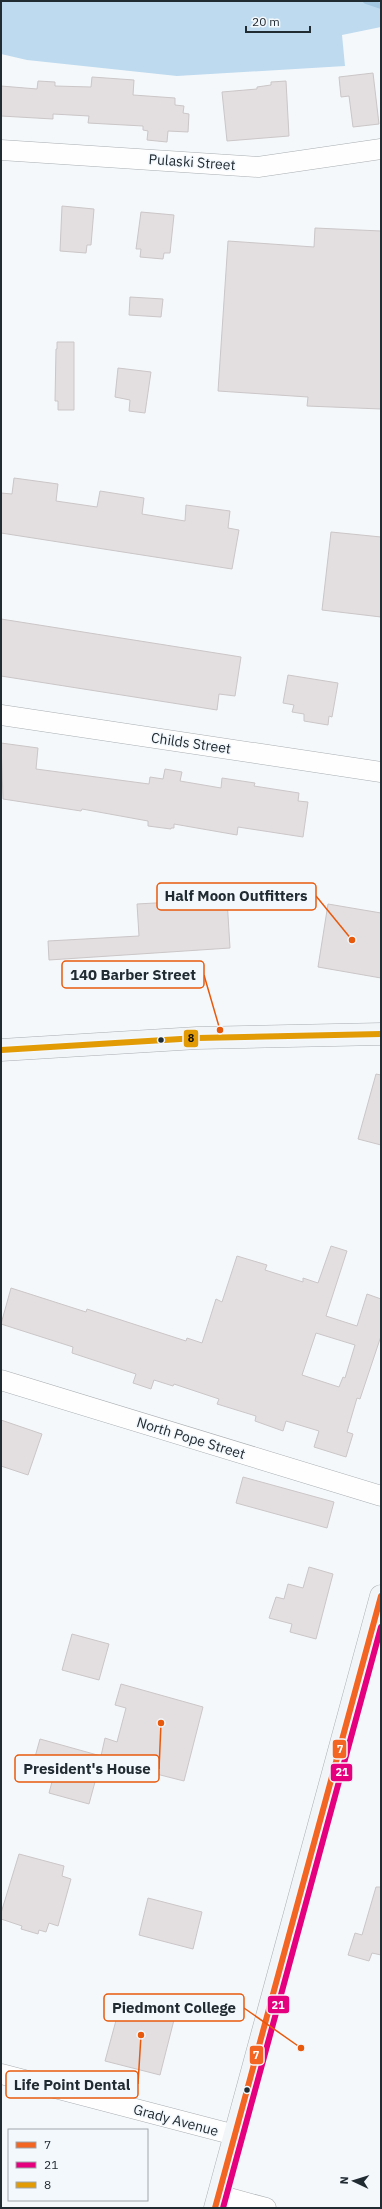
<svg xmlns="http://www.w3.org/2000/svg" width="382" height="2209" viewBox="0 0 382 2209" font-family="'IBM Plex Sans',sans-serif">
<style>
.forest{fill:#bddaef}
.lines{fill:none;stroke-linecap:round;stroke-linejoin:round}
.stream{stroke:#a4c7e1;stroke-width:6}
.building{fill:#e3dee0;stroke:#cbc6c8;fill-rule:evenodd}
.street-casing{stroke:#a9aeb2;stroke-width:21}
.secondary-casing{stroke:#a9aeb2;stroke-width:23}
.street{stroke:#fefefe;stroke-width:20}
.secondary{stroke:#f1f5f8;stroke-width:22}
.bus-1-casing{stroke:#f3f8fc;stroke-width:9}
.bus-2-casing{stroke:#f3f8fc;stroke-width:9}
.bus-3-casing{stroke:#f3f8fc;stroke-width:9}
.bus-1{stroke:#f26522;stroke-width:6}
.bus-2{stroke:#e5007d;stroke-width:6}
.bus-3{stroke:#e29a05;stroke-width:6}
.bus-dot{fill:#212b32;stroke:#f3f8fc;stroke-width:1.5}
.labels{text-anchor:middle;stroke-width:3;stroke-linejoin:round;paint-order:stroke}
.street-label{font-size:14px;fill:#212b32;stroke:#f3f8fc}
.leader{fill:none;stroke:#e8590c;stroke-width:1.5}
.callout-dot{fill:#e8590c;stroke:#f3f8fc;stroke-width:1.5}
.callout{fill:#f3f8fc;stroke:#e8590c;stroke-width:1.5}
.callout-label{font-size:15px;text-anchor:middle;font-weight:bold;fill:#212b32}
.line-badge{stroke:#f3f8fc;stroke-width:1.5}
.badge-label{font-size:11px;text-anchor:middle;font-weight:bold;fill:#fff}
.pale-badge-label{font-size:11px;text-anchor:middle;font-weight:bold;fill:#111}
</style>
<rect width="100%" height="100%" fill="#f5f8fa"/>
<!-- forest -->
<polygon class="forest" points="1,1 381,1 381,27 342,35 345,66 177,76 27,60 1,54"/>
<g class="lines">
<!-- stream -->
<polyline class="stream" points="366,1 381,6"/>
</g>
<!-- building -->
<g class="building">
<polygon points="373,73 379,124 353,127 349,96 341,97 339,77"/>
<polygon points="92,77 134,80 133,95 175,98 175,105 184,106 183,113 189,114 188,132 168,131 167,142 147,140 148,131 143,130 143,126 88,123 89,116 53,114 53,119 1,116 1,86 37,89 38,81 55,82 55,86 91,87"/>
<polygon points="286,81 289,136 227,141 222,92 257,89 257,87 271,85 271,82"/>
<polygon points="62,206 94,209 91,245 87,245 86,253 60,251"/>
<polygon points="141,212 174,215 170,253 164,253 163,259 140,257 141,249 136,249"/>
<polygon points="315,228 381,231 381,409 307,406 308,397 218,391 228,241 314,247"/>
<polygon points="130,297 163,299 161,317 129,315"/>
<polygon points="57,342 74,342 74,410 58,410 58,401 55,401 56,349 57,349"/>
<polygon points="118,368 151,372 145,413 129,411 130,400 115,397"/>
<polygon points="14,478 58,484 56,501 97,507 100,491 144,498 142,514 185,521 186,505 230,511 228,528 239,530 232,569 1,533 1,493 12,494"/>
<polygon points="331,532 381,537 381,617 322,610"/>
<polygon points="1,619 241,657 235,696 219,694 217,710 1,676"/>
<polygon points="288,675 338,683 332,717 329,716 328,725 304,721 304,714 292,712 294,705 283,703"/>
<polygon points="1,743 38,748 36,769 149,784 150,777 163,779 165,769 182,772 180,781 221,788 222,778 255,783 254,786 299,793 298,801 308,802 303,837 238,827 237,835 174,824 174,828 171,828 171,829 148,826 148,821 82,809 81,811 3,799"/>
<polygon points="227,899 230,948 49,960 48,941 139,936 137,904"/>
<polygon points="328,904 381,913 381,978 318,967"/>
<polygon points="376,1074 381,1075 381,1145 358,1139"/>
<path d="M331 1246 347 1251 326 1316 357 1326 367 1294 381 1299V1336L360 1399 357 1398 347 1432 353 1434 346 1457 314 1447 319 1431 286 1421 283 1431 255 1421 256 1416 217 1404 219 1399 174 1384 173 1386 154 1380 151 1389 133 1383 136 1374 72 1353 73 1347 1 1324 11 1288 86 1312 87 1309 186 1341 187 1338 202 1343 216 1299 222 1302 237 1256 267 1265 265 1270 303 1282V1278L318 1283ZM316 1333 355 1345 345 1378 343 1377 339 1387 302 1375Z"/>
<polygon points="1,1420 42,1434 28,1475 1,1466"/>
<polygon points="243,1477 334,1502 327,1528 236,1503"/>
<polygon points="309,1567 333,1574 316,1639 290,1632 292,1624 269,1618 276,1597 284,1599 288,1584 303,1588"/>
<polygon points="72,1634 109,1644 99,1680 62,1670"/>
<polygon points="121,1684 203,1707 184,1781 101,1760 89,1804 49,1793 57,1763 35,1757 40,1739 101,1756 105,1738 117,1742 126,1708 115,1705"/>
<polygon points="19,1854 64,1866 62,1876 71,1879 58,1926 49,1923 46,1932 39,1930 38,1934 21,1929 22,1926 1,1919 1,1913"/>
<polygon points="376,1887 381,1887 381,1955 372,1953 369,1961 348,1955 355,1933 362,1935"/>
<polygon points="148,1898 202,1912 193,1949 139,1935"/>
<polygon points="121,2002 175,2016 160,2075 105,2061"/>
</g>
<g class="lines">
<!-- street casing -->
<g class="street-casing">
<g id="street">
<polyline points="1,150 258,167 381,149"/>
<polyline points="1,715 381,772"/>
<polyline points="1,1380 381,1496"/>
<polyline points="1,2074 235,2135"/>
<polyline points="218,2195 266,2208"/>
</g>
</g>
<!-- secondary casing -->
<g class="secondary-casing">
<g id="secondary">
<polyline points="1,1050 197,1038 381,1034"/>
<polyline points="215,2208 381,1596"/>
</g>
</g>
<!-- street -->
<use href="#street" class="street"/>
<!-- secondary -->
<use href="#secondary" class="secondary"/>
<!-- bus-1 casing -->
<g class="bus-1-casing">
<polyline id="bus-1" points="215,2208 381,1596"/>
</g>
<!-- bus-2 casing -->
<g class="bus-2-casing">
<polyline id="bus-2" points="223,2208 381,1627"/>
</g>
<!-- bus-3 casing -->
<g class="bus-3-casing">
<polyline id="bus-3" points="1,1050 197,1038 381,1034"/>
</g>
<!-- bus-1 -->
<use href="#bus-1" class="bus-1"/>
<!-- bus-2 -->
<use href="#bus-2" class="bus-2"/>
<!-- bus-3 -->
<use href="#bus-3" class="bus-3"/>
</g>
<!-- markers -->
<g class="bus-dot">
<circle cx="161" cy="1040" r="3.5"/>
<circle cx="247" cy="2090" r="3.5"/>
</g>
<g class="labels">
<!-- street labels -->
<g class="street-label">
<text transform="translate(192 162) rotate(4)" y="5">Pulaski Street</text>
<text transform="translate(191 743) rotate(8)" y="5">Childs Street</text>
<text transform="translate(191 1438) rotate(17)" y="5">North Pope Street</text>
<text transform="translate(176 2120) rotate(15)" y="5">Grady Avenue</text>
</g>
</g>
<!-- callouts -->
<path class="leader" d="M352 940L316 896M220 1030L204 975M161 1723L159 1769M301 2048L244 2008M141 2035L138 2084"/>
<g class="callout-dot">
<circle cx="352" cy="940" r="4"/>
<circle cx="220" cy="1030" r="4"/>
<circle cx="161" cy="1723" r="4"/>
<circle cx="301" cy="2048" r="4"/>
<circle cx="141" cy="2035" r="4"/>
</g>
<g class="callout">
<rect x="157" y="883" width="159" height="27" rx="4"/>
<rect x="62" y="961" width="142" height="27" rx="4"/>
<rect x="15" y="1755" width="144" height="27" rx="4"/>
<rect x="104" y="1994" width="140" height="27" rx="4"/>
<rect x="6" y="2071" width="132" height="27" rx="4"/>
</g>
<g class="callout-label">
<text x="236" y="901">Half Moon Outfitters</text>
<text x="133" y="980">140 Barber Street</text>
<text x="87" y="1774">President's House</text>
<text x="174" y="2013">Piedmont College</text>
<text x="72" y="2090">Life Point Dental</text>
</g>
<g class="line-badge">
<rect x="183" y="1029" width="16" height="19" rx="4" fill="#e29a05"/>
<rect x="332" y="1739" width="15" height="20" rx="4" fill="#f26522"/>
<rect x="330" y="1763" width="23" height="19" rx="4" fill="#e5007d"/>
<rect x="267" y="1995" width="23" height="19" rx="4" fill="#e5007d"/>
<rect x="249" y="2045" width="15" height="20" rx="4" fill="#f26522"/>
</g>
<g class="badge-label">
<text x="340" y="1753">7</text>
<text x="342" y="1776">21</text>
<text x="278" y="2009">21</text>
<text x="256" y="2059">7</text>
</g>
<g class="pale-badge-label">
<text x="191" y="1042">8</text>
</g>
<!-- border -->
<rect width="382" height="2209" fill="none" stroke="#212b32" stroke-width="4"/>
<!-- legend -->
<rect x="8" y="2129" width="140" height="72" fill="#f3f8fc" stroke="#9fa6ab"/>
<rect x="16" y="2142" width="20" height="6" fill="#f26522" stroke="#9fa6ab"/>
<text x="44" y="2149" font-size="12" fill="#212b32">7</text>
<rect x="16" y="2162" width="20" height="6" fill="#e5007d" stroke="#9fa6ab"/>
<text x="44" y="2169" font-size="12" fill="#212b32">21</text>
<rect x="16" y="2182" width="20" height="6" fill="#e29a05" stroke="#9fa6ab"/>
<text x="44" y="2189" font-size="12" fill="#212b32">8</text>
<!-- north arrow -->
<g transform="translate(354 2181) rotate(274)" stroke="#f3f8fc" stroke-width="3" paint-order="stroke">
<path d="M0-3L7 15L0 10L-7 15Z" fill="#212b32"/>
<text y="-6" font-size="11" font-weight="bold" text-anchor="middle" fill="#212b32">N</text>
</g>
<!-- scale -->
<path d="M246 26v6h64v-6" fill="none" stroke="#212b32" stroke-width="2"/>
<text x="252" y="26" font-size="12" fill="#212b32" stroke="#f3f8fc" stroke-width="3" paint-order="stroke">20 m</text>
</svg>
